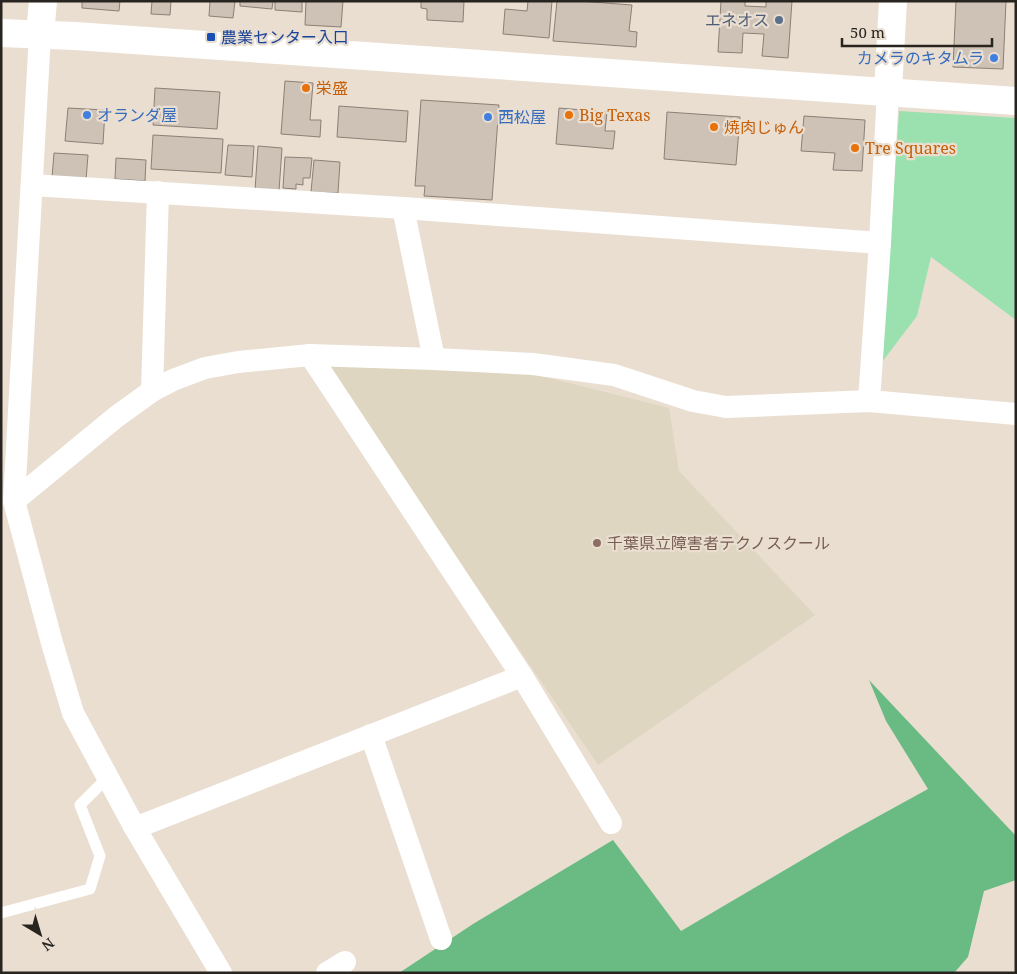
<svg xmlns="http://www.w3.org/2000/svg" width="1017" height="974" viewBox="0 0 1017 974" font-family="'Noto Serif','Noto Sans JP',serif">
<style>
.education{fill:#ded6c1}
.green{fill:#9be1b0}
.forest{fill:#69ba83}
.building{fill:#cec1b6;stroke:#8c8076}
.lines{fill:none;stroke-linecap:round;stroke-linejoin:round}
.service{stroke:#fff;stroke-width:11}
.minor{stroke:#fff;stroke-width:22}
.tertiary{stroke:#fff;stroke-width:28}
.service-dot{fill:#5c6f8a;stroke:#eaded1;stroke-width:2}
.transit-dot{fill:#1a4fb4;stroke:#eaded1;stroke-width:2}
.shop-dot{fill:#3f7fe0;stroke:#eaded1;stroke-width:2}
.food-dot{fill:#e8710a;stroke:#eaded1;stroke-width:2}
.education-dot{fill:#8d6e63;stroke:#eaded1;stroke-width:2}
.labels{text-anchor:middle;stroke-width:4.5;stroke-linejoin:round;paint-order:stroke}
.service-label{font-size:16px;fill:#4e5e75;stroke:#eaded1;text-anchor:end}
.transit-label{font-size:16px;fill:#164399;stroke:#eaded1;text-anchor:start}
.shop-label{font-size:16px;fill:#366cbe;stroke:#eaded1;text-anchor:start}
.food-label{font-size:16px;fill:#c56008;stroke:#eaded1;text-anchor:start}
.education-label{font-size:16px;fill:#785e54;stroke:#eaded1;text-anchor:start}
</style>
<rect width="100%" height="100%" fill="#eaded1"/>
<!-- education -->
<polygon class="education" points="329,363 533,374 669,408 679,471 815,615 598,765 328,369"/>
<!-- green -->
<polygon class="green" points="899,111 1016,118 1016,320 931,257 917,316 882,362"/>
<!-- forest -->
<polygon class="forest" points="869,680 1016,836 1016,880 984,891 968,957 954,973 399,973 473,924 613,840 681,931 846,834 928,789 886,721"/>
<!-- building -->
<g class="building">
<polygon points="82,1 120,1 119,11 82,8"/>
<polygon points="152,1 171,1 170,15 151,14"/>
<polygon points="210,1 235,1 233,18 209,16"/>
<polygon points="240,1 273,1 272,9 240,6"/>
<polygon points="275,1 302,1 302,12 275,10"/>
<polygon points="306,1 343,1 341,27 305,25"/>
<polygon points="421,1 464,1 463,22 427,20 427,9 421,8"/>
<polygon points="528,1 552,1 549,38 503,34 505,9 527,11"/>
<polygon points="557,1 579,1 632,5 629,31 637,32 636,47 553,41"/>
<polygon points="721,1 745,1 745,6 766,7 766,1 792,1 788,58 762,56 764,34 743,33 742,53 718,52"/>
<polygon points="956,1 1006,1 1003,69 953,67"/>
<polygon points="285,81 313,83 310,120 321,120 320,137 281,134"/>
<polygon points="155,88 220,92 217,129 153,125"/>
<polygon points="421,100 499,105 492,200 424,196 425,186 415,186"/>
<polygon points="339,106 408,111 406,142 337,137"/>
<polygon points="68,108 105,110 103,144 65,141"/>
<polygon points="559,108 607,112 605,131 615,131 613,149 556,144"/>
<polygon points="667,112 740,117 736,165 664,159"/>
<polygon points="804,116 865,120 862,171 833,170 835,153 801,151"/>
<polygon points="153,135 223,139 221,173 151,169"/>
<polygon points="228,145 254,146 252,177 225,175"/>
<polygon points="258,146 282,148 279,191 255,190"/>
<polygon points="54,153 88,155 86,180 52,178"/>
<polygon points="285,157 312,158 310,178 303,178 303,185 296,184 296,189 283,188"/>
<polygon points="116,158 146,160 145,181 115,179"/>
<polygon points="314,160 340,162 338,193 311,192"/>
</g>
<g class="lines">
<!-- service -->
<polyline class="service" points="1,913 90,889 100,856 80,805 107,778"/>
<!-- minor -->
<g class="minor">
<polyline points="40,34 14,501 52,643 73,713 135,828 221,973"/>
<polyline points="32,185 403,208 880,243"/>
<polyline points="403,208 434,359"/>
<polyline points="310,355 522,676 611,823"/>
<polyline points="152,391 158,192"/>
<polyline points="869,401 880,243 888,91"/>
<polyline points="14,501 116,417 152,391 173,380 205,368 238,362 310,355 434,359 533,364 614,375 693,401 726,407 869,401 1016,414"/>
<polyline points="371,735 441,939"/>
<polyline points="135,828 522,676"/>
<polyline points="327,973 345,962"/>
</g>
<!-- tertiary -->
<g class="tertiary">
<polyline points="1,33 75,36 1016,101"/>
<polyline points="40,34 43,1"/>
<polyline points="888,91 893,1"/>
</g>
</g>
<!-- markers -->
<circle class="service-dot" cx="779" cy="20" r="5"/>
<rect class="transit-dot" x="206" y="32" width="10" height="10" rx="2.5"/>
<g class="shop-dot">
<circle cx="994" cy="58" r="5"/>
<circle cx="87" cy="115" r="5"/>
<circle cx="488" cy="117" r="5"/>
</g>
<g class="food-dot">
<circle cx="306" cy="88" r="5"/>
<circle cx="569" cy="115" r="5"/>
<circle cx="714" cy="127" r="5"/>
<circle cx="855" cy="148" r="5"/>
</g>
<circle class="education-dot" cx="597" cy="543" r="5"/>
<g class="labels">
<!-- service labels -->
<g class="service-label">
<text x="769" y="26">エネオス</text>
</g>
<!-- transit labels -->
<g class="transit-label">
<text x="221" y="43">農業センター入口</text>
</g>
<!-- shop labels -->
<g class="shop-label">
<text x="984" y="64" text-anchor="end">カメラのキタムラ</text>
<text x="97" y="121">オランダ屋</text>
<text x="498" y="123">西松屋</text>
</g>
<!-- food labels -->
<g class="food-label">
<text x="316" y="94">栄盛</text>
<text x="579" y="121">Big Texas</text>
<text x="724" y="133">焼肉じゅん</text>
<text x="865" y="154">Tre Squares</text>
</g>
<!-- education labels -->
<g class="education-label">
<text x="607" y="549">千葉県立障害者テクノスクール</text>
</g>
</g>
<!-- border -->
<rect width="1017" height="974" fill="none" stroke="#28241f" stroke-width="5"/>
<!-- north arrow -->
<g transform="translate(40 934) rotate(142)" stroke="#eaded1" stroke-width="4" paint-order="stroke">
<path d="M0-4L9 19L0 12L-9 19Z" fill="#28241f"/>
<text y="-8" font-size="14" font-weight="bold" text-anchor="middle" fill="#28241f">N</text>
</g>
<!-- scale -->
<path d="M842 38v8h150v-8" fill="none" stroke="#28241f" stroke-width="2.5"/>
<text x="850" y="38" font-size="15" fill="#28241f" stroke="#eaded1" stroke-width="4" paint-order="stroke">50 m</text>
</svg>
